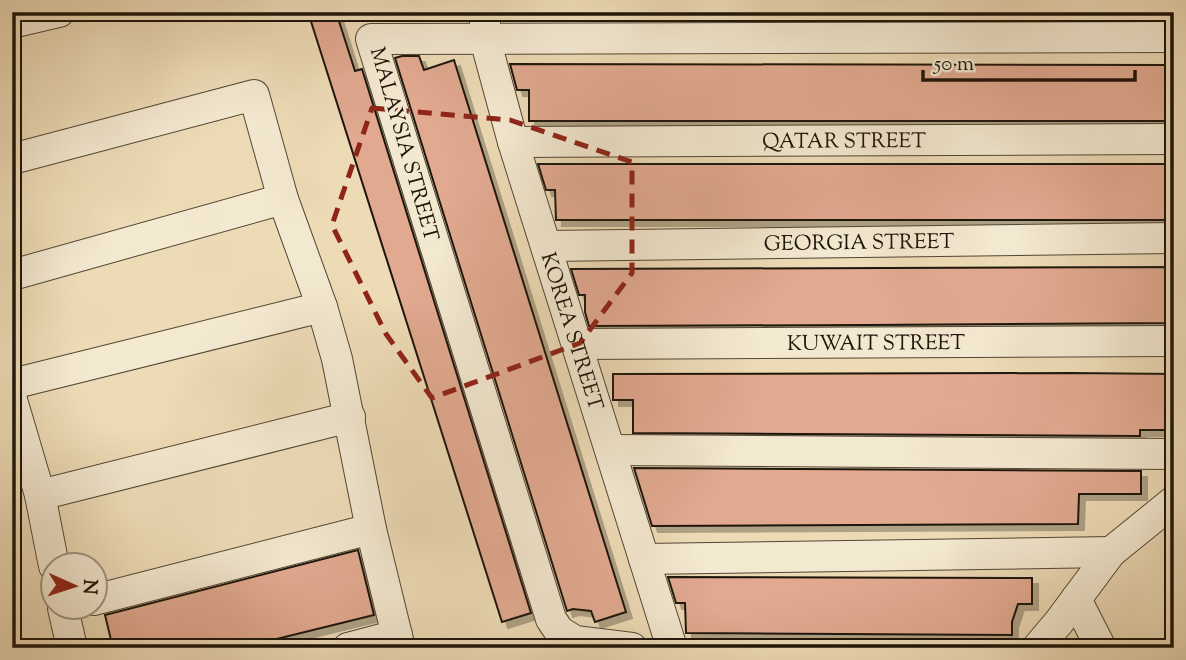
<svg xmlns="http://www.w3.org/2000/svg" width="1186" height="660" viewBox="0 0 1186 660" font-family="'Sorts Mill Goudy',serif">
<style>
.building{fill:#e1a990;stroke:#1e150a;stroke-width:2;filter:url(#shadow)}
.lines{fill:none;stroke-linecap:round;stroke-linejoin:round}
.minor-casing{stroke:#524635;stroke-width:32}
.minor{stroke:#f3e8d0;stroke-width:30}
.marked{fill:none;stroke:#8f2418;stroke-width:5;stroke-dasharray:14 9;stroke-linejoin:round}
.labels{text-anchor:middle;stroke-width:6;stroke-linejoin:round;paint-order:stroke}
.street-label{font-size:21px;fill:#1e150a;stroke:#f3e8d0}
</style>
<defs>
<filter id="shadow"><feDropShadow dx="6" dy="6" stdDeviation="0" flood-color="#0004"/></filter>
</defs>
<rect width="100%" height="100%" fill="#eddbb6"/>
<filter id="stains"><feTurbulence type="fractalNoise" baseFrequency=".00286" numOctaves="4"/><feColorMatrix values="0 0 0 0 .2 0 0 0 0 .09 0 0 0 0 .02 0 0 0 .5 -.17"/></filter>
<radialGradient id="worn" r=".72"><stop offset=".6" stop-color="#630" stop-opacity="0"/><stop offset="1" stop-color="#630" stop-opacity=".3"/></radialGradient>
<!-- building -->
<g class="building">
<polygon points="308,12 336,12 355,71 362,69 531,613 502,622"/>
<polygon points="402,56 419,56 424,70 454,60 626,612 595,622 591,611 573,609 567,611 395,58"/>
<polygon points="510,64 1174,65 1174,121 529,121 529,90 517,90"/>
<polygon points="538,164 1174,164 1174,220 556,220 555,190 546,190"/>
<polygon points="1174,267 1174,323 867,325 589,326 585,312 585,295 579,295 571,269"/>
<polygon points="1071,373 1174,374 1174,430 1140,430 1140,436 633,433 633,400 613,400 613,374"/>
<polygon points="634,468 1141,471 1141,494 1079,494 1078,524 652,526"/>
<polygon points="358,550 374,615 240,648 113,648 105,615"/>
<polygon points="668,577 1032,578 1032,604 1018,604 1012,622 1012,635 686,633 685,603 676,603"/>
</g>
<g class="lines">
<!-- minor casing -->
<g class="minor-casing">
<g id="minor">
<path id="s1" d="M485 12V39L513 142 672 648"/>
<polyline points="12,23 59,12"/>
<path id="s2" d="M513 142 1174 139"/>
<polyline points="12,159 254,95 283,199 322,307 337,359 371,529 400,648"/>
<path id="s3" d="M546 246 1174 238"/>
<polyline points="12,275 283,199"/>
<path id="s4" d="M577 344 1174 341"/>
<polyline points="12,384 322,307"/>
<polyline points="12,400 40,495 54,566"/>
<polyline points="610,450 1174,454"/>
<polyline points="40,495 350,417"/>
<polyline points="644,559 1111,552"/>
<polyline points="1076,599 1101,648"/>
<polyline points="94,600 371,529"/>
<polyline points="63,608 72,648"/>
<polyline points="348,648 397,635"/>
<polyline points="632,648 575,641 559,631 551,619 371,39 1174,37"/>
<polyline points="1037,648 1059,622 1111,552 1174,501"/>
</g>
</g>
<!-- minor -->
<use href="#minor" class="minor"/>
</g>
<!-- marked area -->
<path class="marked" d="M372 108 510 120 632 162V273L580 343 432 398 386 334 332 225Z"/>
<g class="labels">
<!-- street labels -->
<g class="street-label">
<text dy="7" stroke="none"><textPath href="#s2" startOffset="331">QATAR STREET</textPath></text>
<text transform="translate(405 144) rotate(74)" y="7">MALAYSIA STREET</text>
<text dy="7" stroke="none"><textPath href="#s3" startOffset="313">GEORGIA STREET</textPath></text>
<text dy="7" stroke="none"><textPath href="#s1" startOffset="332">KOREA STREET</textPath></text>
<text dy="7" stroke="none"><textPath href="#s4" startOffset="299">KUWAIT STREET</textPath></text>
</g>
</g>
<!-- margin -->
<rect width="1186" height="660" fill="none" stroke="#eddbb6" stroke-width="42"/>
<rect x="14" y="14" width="1158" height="632" fill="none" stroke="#1e150a" stroke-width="3.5"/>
<rect x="21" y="21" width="1144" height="618" fill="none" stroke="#1e150a" stroke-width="2"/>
<!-- north arrow -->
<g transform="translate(74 586) rotate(93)"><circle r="33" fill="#f3e8d0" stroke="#9e9481" stroke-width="2"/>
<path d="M0-5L12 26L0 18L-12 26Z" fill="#8f2418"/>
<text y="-10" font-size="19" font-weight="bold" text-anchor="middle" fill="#1e150a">N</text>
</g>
<!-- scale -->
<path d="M923 70v10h212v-10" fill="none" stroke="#1e150a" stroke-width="3.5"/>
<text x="934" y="70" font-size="21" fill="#1e150a" stroke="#f3e8d0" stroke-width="5" paint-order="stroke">50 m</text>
<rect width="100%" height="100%" filter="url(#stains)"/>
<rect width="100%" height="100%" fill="url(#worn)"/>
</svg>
